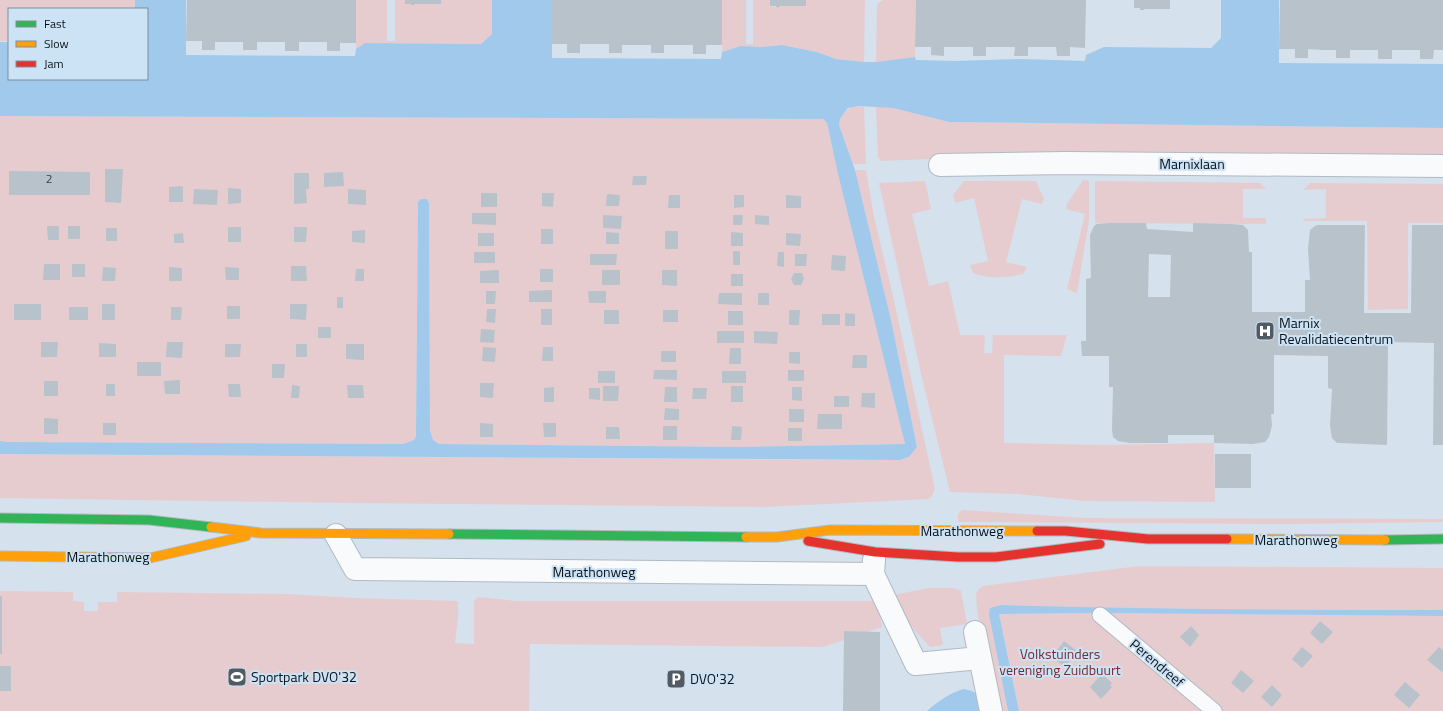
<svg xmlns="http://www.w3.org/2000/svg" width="1443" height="711" viewBox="0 0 1443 711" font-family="'Titillium Web',sans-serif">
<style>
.green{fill:#e7cccf}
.water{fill:#a1c9ec}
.building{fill:#b8c2ca;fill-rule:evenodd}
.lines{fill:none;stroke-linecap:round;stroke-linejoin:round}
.lane-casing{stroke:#b1bac2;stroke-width:17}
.street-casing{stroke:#b1bac2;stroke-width:24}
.fast-casing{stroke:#b1bac2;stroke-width:11}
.slow-casing{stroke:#b1bac2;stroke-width:11}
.jam-casing{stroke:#b1bac2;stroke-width:11}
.lane{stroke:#f9fafc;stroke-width:15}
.street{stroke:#f9fafc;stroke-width:22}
.fast{stroke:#30b455;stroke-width:9}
.slow{stroke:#ff9f0a;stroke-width:9}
.jam{stroke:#e5322d;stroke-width:9}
.labels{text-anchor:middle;stroke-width:4;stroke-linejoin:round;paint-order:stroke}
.number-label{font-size:12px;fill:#363f45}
.street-label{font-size:14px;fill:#0b1319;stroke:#cce2f5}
.poi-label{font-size:14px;fill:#0b1319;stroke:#cce2f5;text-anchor:start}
.park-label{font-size:14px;fill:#7b292c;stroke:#cce2f5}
</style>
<rect width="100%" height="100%" fill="#d5e1ec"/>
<!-- green -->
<g class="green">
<polygon points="0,0 135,0 135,9 9,9 9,41 0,41"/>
<polygon points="356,0 387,0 387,41 395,41 395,0 405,0 411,4 411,5 441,0 492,0 492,34 481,44 366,43 356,49"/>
<polygon points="722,0 746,0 746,44 753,44 753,0 770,0 770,6 779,8 779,6 806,6 806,0 865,0 864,62 836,59 817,52 782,45 762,47 741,46 722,52"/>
<polygon points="883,0 916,0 915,57 876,62 877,4"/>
<path d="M854 106 864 107 866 164H853L839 125C840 116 845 110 854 106Z"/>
<path d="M876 106 894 108 949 122 1443 128V156L950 153C942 153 936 154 929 159L881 161 878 157Z"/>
<polygon points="0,116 823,119 827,123 838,174 905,444 741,447 440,444 433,440 430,430 429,203 427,199 421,199 418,202 416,436 414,440 403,444 7,442 0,441"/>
<polygon points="855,170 866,170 874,217 893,296 935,489 932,496 928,499 765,507 351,503 0,498 0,454 817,460 900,460 909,457 917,447 891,320"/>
<polygon points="1083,180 1089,181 1089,220 1077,293 1067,289 1085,214 1066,209 1067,204"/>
<polygon points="925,181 931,209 912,214 929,286 948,281 960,335 985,335 984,353 992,353 993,335 1067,335 1061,356 1004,355 1004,443 1102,445 1214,443 1215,502 1085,501 1018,494 950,492 922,378 879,183"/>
<path d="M964 181H1036L1044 199 1042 204 1022 199 1006 262 1027 267 1023 274C1008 278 987 279 973 273L970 265 988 261 974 198 955 203 953 195Z"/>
<polygon points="1098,181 1260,183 1266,189 1243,189 1243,218 1266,218 1266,224 1095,223 1095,182"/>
<polygon points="1310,183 1443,184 1443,223 1408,223 1408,309 1368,310 1367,221 1304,221 1303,219 1326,218 1326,189 1303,190"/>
<polygon points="962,510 1084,518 1443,519 1443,522 1289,524 958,522 958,514"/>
<path d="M1139 566 1443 568V610C1295 610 1148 609 1001 605L990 612V615L1008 711H999C995 693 972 604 977 592 978 589 981 588 983 586Z"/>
<polygon points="929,588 954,588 961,591 967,624 940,628 943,645 930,647 898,612 893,595"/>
<polygon points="0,591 73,592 73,601 84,602 84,611 98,611 98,602 117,602 117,592 287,594 355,598 458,601 458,617 455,643 474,644 474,601 478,597 516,601 874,601 878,605 882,627 823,647 530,644 529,711 0,711"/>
<polygon points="1101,613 1443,616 1443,711 1019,711 999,614"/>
</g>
<!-- water -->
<g class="water">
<polygon points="135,0 186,0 186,55 355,56 356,49 365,43 481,44 492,34 492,0 552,0 552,58 721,59 722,52 741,46 762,47 782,45 817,52 836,59 864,62 876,62 915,57 916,60 955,61 1022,59 1085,61 1086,55 1104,47 1211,48 1221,38 1221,0 1279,0 1279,63 1443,64 1443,128 949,122 893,108 859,106 848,108 844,113 840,119 839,125 855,170 891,320 917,447 909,457 900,460 0,454 0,441 7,442 403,444 414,440 416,436 418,202 421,199 427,199 429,203 430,430 433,440 439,444 741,447 905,444 838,174 827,123 823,119 0,116 0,42 9,42 9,79 147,79 147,9 135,9"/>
<path d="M1001 605C1148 609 1295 610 1443 610V616L1101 613 999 614 1019 711H1008L989 614 990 608Z"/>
<path d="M964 689 972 691 976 694 979 711H927C937 702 951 692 964 689Z"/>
</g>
<!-- building -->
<g class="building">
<polygon points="187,0 356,0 356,43 340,43 340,51 327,51 327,42 299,42 299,51 285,51 285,42 257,42 257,50 243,50 243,42 215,42 215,50 202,50 202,41 186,41"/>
<polygon points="405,0 441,0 441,4 414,4 415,5 411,5 411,4 405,4"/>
<polygon points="552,0 722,0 722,45 706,45 706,54 693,54 693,45 664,45 664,53 651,53 651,45 622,45 622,53 609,53 609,44 580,44 580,53 567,53 567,44 552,44"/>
<polygon points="770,0 806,0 806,6 779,6 779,8 776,7 776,6 770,6"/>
<polygon points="916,0 1086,0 1085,48 1070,47 1070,56 1057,56 1056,47 1028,47 1028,56 1014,56 1015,47 986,47 986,56 973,56 973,47 944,47 944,56 931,55 931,47 915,47"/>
<polygon points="1134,0 1170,0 1170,9 1144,9 1144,10 1140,10 1140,8 1134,8"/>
<polygon points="1280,0 1443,0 1443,50 1434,50 1433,59 1420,59 1420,50 1392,50 1392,59 1378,59 1378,50 1350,50 1350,58 1336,58 1336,50 1322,50 1308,49 1308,58 1295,58 1295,49 1279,49"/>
<polygon points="105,169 123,169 121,203 105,202"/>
<polygon points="9,171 90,172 90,195 9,195"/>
<polygon points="343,172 344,186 324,187 324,173"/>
<polygon points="294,173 309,173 309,189 306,189 307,203 294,204"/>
<polygon points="633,176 647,176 646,185 632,185"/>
<polygon points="183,186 183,202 169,202 169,187"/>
<polygon points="228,188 241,189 241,203 228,204"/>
<polygon points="194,189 218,190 217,205 193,204"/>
<polygon points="348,189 366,190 366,205 348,204"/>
<rect x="481" y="193" width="16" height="14"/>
<polygon points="542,193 554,193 553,207 542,206"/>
<polygon points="607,194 620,195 619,206 606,206"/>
<polygon points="669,195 680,195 680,208 668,208"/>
<polygon points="734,195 744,195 744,207 734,208"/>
<polygon points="786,195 801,196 801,208 786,208"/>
<polygon points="472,213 496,213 496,225 472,224"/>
<polygon points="603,215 622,216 621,229 603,228"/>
<polygon points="733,215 743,215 742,225 733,225"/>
<polygon points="755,215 769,216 769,225 755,224"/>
<path d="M1108 223H1146L1147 229 1193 232V223L1231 224 1243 225 1248 230 1249 252H1252V312H1305V280H1310L1308 249 1310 230 1315 226 1318 225H1365L1364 313H1411L1412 225H1443V445H1433L1434 343 1388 342 1387 445 1340 443H1337L1332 438 1330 426 1332 389 1328 388V356L1274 355V414H1271L1272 425 1269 437 1265 442 1253 444 1214 443V435H1168V443H1130L1118 441 1113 437 1112 430 1113 387H1109V356H1082L1081 341H1086V279L1091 278 1090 235 1094 226 1097 224ZM1149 254 1171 255 1170 297H1148Z"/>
<polygon points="47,226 59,226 59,240 48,240"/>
<rect x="68" y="226" width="12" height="13"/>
<rect x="228" y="227" width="13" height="15"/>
<polygon points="294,227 307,227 306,242 294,242"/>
<rect x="106" y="228" width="11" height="13"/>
<rect x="541" y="229" width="12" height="15"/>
<polygon points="365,230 365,243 352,242 352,231"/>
<rect x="665" y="231" width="13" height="18"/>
<polygon points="606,232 619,233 619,244 606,244"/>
<polygon points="731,232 743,233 743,246 731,246"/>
<polygon points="183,233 184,243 174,243 174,234"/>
<rect x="478" y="233" width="16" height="13"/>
<polygon points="786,233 801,234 800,246 786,245"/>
<rect x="733" y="251" width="7" height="14"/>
<rect x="474" y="252" width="21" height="11"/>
<polygon points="778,252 784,252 784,267 777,266"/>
<polygon points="590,254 617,254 616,265 590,265"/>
<polygon points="795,254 807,254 806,266 795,266"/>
<polygon points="832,255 846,256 845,271 831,270"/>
<polygon points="44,264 60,264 60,280 43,280"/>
<rect x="72" y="264" width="13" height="13"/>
<polygon points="291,266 306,266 307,281 291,281"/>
<polygon points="103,267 116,268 115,281 102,281"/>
<polygon points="169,267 182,268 182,281 169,281"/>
<polygon points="225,267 239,268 239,280 226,280"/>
<polygon points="356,269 364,269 364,281 355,281"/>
<rect x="540" y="269" width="13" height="13"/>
<polygon points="499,270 499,283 480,283 480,271"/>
<rect x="602" y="270" width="18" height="15"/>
<polygon points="662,270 677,270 677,286 662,285"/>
<polygon points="794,273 802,273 804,279 801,285 794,285 791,279"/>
<rect x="731" y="274" width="12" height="12"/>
<polygon points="552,290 552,302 529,302 529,291"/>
<polygon points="486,291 496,291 495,304 486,304"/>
<polygon points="588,291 606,291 606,303 589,303"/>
<polygon points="719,293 742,293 742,305 718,304"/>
<rect x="758" y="293" width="11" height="12"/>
<rect x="337" y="297" width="6" height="11"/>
<rect x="14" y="304" width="27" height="16"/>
<rect x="102" y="304" width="13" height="16"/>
<polygon points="290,304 307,304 306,320 290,319"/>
<rect x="227" y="306" width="13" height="13"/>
<rect x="69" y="307" width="19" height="13"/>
<polygon points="171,307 182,307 181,320 171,320"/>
<polygon points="487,309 496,309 495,323 486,322"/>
<rect x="541" y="309" width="11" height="16"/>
<rect x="604" y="310" width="15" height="14"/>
<rect x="663" y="310" width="15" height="12"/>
<polygon points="789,310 800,310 799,325 789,325"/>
<rect x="728" y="311" width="15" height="14"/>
<polygon points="845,313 855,314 855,326 845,326"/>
<rect x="822" y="314" width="18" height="11"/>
<rect x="318" y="327" width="13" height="11"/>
<polygon points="481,329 495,330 494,343 480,342"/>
<rect x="717" y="331" width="27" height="12"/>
<polygon points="754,331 778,332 777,344 754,343"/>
<polygon points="41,342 58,342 57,357 41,357"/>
<polygon points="167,342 183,342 182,358 166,357"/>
<polygon points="99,343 116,344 116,357 99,357"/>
<polygon points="225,344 241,344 240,357 225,357"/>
<rect x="296" y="344" width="11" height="13"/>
<polygon points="346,344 364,344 364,360 346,359"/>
<polygon points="483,347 496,348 495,362 482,361"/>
<polygon points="543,347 553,347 553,361 542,361"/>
<polygon points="730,348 741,348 741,364 729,364"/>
<rect x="661" y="351" width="15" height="11"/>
<polygon points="789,352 800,352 800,364 789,363"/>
<polygon points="853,355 867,355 867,368 852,368"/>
<rect x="137" y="362" width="24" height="14"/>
<polygon points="272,364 285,364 284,378 272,378"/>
<polygon points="654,370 677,370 677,380 653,379"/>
<rect x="788" y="370" width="16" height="11"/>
<rect x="598" y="371" width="17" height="12"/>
<rect x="722" y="371" width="24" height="12"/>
<polygon points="180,380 180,394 165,394 164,381"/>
<rect x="44" y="381" width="14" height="15"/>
<polygon points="480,383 494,383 493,398 480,397"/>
<rect x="106" y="384" width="9" height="12"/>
<polygon points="228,384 240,384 241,397 229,397"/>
<polygon points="292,385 300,386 299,398 291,398"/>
<polygon points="347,385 363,385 364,398 348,398"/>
<polygon points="603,386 619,386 618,401 603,401"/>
<rect x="731" y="386" width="12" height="16"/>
<polygon points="554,387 554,402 544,402 544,388"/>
<polygon points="665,387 677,387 677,402 664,402"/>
<polygon points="792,387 802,387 802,401 792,400"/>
<polygon points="589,388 600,388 600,400 589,399"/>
<polygon points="693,388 707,388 706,399 692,399"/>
<polygon points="862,393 875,393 875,408 861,407"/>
<rect x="834" y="396" width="15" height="11"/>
<polygon points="665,408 679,409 679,420 664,420"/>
<rect x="789" y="409" width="15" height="13"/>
<polygon points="818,414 842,414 842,429 817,429"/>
<polygon points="44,418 58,419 58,434 44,434"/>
<rect x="103" y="423" width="13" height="12"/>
<polygon points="480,423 493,424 493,437 480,437"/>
<polygon points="543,423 556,423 556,437 544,437"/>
<rect x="663" y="426" width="14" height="14"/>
<polygon points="732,426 742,427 741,440 731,440"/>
<polygon points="606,427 619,427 620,439 606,439"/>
<rect x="788" y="428" width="14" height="13"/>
<rect x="1215" y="454" width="36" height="34"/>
<rect x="0" y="596" width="2" height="58"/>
<polygon points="1320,621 1333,632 1322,644 1310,633"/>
<polygon points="1191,626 1199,635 1190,647 1180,637"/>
<polygon points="844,631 880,632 880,711 843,711"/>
<polygon points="1064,641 1077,651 1065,667 1052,657"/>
<polygon points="1302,647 1313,656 1302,668 1292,659"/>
<polygon points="1439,647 1443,650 1443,671 1442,672 1427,660"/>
<rect x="0" y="666" width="11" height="25"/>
<polygon points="1241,670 1254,681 1243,693 1231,683"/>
<polygon points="1102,674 1112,683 1110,685 1112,687 1101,699 1090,687"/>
<polygon points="1405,682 1420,695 1409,708 1394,695"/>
<polygon points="1272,685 1282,695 1272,707 1261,697"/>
</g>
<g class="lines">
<!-- lane casing -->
<g class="lane-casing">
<polyline id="lane" points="1100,615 1214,711"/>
</g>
<!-- street casing -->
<g class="street-casing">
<g id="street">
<polyline points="940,165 1066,163 1443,166"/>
<polyline points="336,535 355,569 873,574"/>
<polyline points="874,560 873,574 916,664 980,658"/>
<polyline points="975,632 991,711"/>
</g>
</g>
<!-- fast casing -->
<g class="fast-casing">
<g id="fast">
<polyline points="0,518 149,520 211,527"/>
<polyline points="449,534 746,537"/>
<polyline points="1385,540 1443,539"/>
</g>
</g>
<!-- slow casing -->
<g class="slow-casing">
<g id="slow">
<polyline points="211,527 261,533 449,534"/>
<polyline points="746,537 777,537 830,530 1037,531"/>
<polyline points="1227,539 1385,540"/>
<polyline points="0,556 150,558 246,536"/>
</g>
</g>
<!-- jam casing -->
<g class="jam-casing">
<g id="jam">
<polyline points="1037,531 1066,531 1148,539 1227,539"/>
<polyline points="808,541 875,552 958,557 996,557 1100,544"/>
</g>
</g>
<!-- lane -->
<use href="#lane" class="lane"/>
<!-- street -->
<use href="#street" class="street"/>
<!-- fast -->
<use href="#fast" class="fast"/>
<!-- slow -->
<use href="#slow" class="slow"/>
<!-- jam -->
<use href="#jam" class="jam"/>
</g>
<!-- icons -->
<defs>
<g id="hospital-square" transform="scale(1)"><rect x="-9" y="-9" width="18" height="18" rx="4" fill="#525b63" stroke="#cce2f5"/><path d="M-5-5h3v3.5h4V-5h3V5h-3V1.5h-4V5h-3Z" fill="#fff"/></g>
<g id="stadium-square" transform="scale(1)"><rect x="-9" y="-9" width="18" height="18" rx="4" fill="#525b63" stroke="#cce2f5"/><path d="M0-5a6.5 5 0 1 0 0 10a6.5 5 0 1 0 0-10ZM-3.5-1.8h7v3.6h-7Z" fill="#fff"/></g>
<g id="parking-square" transform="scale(1)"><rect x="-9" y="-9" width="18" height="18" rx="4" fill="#525b63" stroke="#cce2f5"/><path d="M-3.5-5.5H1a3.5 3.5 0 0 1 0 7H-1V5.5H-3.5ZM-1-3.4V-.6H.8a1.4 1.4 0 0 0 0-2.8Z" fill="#fff"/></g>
</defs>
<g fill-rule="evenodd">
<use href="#hospital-square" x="1265" y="331"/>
<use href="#stadium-square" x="237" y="677"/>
<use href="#parking-square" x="676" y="679"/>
</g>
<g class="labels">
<!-- number labels -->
<g class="number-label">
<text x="49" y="183">2</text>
</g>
<!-- street labels -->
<g class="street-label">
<text x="1192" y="169">Marnixlaan</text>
<text x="962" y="536">Marathonweg</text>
<text x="1296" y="545">Marathonweg</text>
<text x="108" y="562">Marathonweg</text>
<text x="594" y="577">Marathonweg</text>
<text transform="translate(1157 663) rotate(40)" y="5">Perendreef</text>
</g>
<!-- poi labels -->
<g class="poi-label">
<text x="1279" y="328">Marnix<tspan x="1279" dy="16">Revalidatiecentrum</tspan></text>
<text x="251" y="682">Sportpark DVO'32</text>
<text x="690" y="684">DVO'32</text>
</g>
<!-- park labels -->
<g class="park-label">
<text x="1060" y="659">Volkstuinders<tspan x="1060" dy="16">vereniging Zuidbuurt</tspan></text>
</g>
</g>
<!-- legend -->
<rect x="8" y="8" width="140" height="72" fill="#cce2f5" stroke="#7f8f9d"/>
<rect x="16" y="21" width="20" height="6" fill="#30b455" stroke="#7f8f9d"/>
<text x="44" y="28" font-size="12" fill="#0b1319">Fast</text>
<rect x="16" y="41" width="20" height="6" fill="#ff9f0a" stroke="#7f8f9d"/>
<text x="44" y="48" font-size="12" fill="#0b1319">Slow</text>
<rect x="16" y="61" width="20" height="6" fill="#e5322d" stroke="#7f8f9d"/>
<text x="44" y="68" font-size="12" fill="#0b1319">Jam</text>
</svg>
